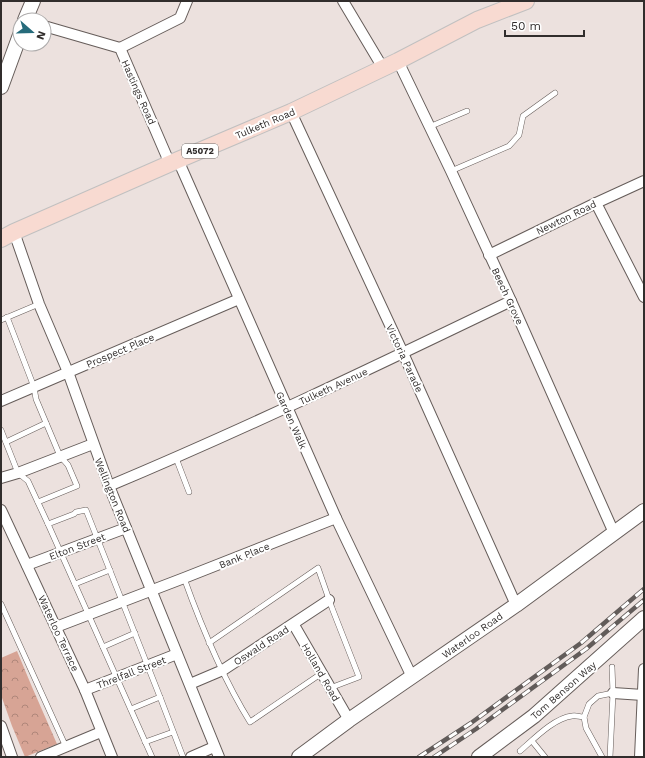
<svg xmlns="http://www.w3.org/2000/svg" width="645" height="758" viewBox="0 0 645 758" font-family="'Work Sans',sans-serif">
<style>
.park{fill:url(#park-crowns)}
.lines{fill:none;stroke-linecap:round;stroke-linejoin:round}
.lane-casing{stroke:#665d5a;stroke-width:6}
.street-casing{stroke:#665d5a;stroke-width:12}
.secondary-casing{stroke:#665d5a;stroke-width:16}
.primary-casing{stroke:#c1c0c0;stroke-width:18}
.lane{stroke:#fff;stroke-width:5}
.street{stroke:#fff;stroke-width:10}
.secondary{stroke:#fff;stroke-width:14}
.primary{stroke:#f8dad1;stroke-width:16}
.rail-casing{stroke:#625c5a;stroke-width:4.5}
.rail{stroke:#fff;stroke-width:3;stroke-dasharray:9;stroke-linecap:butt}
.labels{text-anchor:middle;stroke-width:4;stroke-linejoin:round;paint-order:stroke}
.shield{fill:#fff;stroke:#6f6c6b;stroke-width:1}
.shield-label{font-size:9px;font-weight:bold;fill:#312d2c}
.street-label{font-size:10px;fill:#312d2c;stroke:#fff}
</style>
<defs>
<pattern id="park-crowns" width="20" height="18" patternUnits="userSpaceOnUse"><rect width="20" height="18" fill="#d7a495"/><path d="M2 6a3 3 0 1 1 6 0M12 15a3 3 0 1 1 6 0" fill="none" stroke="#af867a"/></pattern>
</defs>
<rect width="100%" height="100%" fill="#ece1de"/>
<!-- park -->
<polygon class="park" points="17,651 32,687 57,744 25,757 12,726 1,695 1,658"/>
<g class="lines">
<!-- lane casing -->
<g class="lane-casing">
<g id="lane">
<polyline points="429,127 467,111"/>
<polyline points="451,171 509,146 519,135 523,116 555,93"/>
<polyline points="7,317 34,387 36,399 60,456 68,465 77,486 38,502"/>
<polyline points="1,320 39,304"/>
<polyline points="1,430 18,473 28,481 48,524 152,757"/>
<polyline points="6,442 46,423"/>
<polyline points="176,458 189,492"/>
<polyline points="48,524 74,514 76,512 86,510 160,697 183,757"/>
<path d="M184 578C202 628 222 677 250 722L322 673"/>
<polyline points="75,584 110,570"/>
<polyline points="1,604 66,747"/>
<polyline points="209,643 318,568 332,608 359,677 330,688"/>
<polyline points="103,647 135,633"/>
<polyline points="131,709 160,697"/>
<polyline points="532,741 545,757"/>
<polyline points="145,742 173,732"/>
<path d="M520 751C534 739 554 718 572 716 576 715 580 717 584 717"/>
<polyline points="602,757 586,728 584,717 589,704 598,696 613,693"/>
<polyline points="610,757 613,693 612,667"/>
</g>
</g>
<!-- street casing -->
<g class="street-casing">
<g id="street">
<polyline points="343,1 383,68"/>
<polyline points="44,26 120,48 170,164"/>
<polyline points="120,48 180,18 187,1"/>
<polyline points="398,61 451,171 511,301 614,533"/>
<polyline points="291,112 403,353 516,605"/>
<polyline points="178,160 336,518 412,677"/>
<polyline points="596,203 644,297"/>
<polyline points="14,232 39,304 68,372 109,486 219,757"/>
<polyline points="489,255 596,203 644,181"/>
<polyline points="1,401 239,299"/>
<polyline points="1,478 18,473 93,444"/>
<path d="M109 486C245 429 378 365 511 301"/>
<polyline points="1,510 85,690 112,757"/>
<polyline points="27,565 126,528"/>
<polyline points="294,625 349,720"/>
<polyline points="56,627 184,578 336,518"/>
<polyline points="190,684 223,670 329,600"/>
<polyline points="85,690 177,654"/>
<polyline points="613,693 643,695"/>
<polyline points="1,726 12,757"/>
<polyline points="41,757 101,732"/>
<polyline points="191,757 214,747"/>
<polyline points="640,757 644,669"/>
</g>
</g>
<!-- secondary casing -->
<g class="secondary-casing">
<g id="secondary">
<polyline points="25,20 33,1"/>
<polyline points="1,87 20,35"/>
<polyline points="299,757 349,720 516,605 644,511"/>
<polyline points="479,757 534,716 644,618"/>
</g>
</g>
<!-- primary casing -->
<g class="primary-casing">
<polyline id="primary" points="1,239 14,232 178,160 291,112 398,61 477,20 526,1"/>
</g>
<!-- lane -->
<use href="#lane" class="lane"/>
<!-- street -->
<use href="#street" class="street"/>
<!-- secondary -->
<use href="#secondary" class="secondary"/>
<!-- primary -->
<use href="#primary" class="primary"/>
<!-- rail casing -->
<g class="rail-casing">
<g id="rail">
<polyline points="419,757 471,723 581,643 644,589"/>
<polyline points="434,757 476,729 586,649 644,600"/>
</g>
</g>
<!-- rail -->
<use href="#rail" class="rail"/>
</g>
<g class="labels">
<!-- shield labels -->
<rect class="shield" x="182" y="144" width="36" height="14" rx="3"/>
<g class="shield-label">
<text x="200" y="154">A5072</text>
</g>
<!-- street labels -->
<g class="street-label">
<text transform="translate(139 92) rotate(66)" y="4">Hastings Road</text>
<text transform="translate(265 123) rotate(-23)" y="4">Tulketh Road</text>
<text transform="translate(566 217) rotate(-26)" y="4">Newton Road</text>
<text transform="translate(508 296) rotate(65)" y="4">Beech Grove</text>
<text transform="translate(120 350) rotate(-23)" y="4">Prospect Place</text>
<text transform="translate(405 358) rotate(65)" y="4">Victoria Parade</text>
<text transform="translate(333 386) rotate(-25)" y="4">Tulketh Avenue</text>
<text transform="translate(292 420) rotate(66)" y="4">Garden Walk</text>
<text transform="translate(113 495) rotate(68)" y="4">Wellington Road</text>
<text transform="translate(77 546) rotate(-21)" y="4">Elton Street</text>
<text transform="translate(244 555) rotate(-22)" y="4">Bank Place</text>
<text transform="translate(59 633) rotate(65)" y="4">Waterloo Terrace</text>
<text transform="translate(472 635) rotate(-35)" y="4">Waterloo Road</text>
<text transform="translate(261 645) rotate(-33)" y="4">Oswald Road</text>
<text transform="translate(131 672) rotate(-21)" y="4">Threlfall Street</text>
<text transform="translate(321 672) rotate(60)" y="4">Holland Road</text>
<text transform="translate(563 690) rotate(-41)" y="4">Tom Benson Way</text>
</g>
</g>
<!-- border -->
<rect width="645" height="758" fill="none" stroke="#312d2c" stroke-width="4"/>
<!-- north arrow -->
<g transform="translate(32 32) rotate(110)"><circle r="19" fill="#ffffff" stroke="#adabab"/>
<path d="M0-3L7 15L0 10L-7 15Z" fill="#266b7b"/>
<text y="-6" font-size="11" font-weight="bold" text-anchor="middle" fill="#312d2c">N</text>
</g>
<!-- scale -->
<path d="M505 30v6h79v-6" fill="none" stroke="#312d2c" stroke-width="2"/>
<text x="511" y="30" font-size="12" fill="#312d2c" stroke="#ffffff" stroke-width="3" paint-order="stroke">50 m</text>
</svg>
